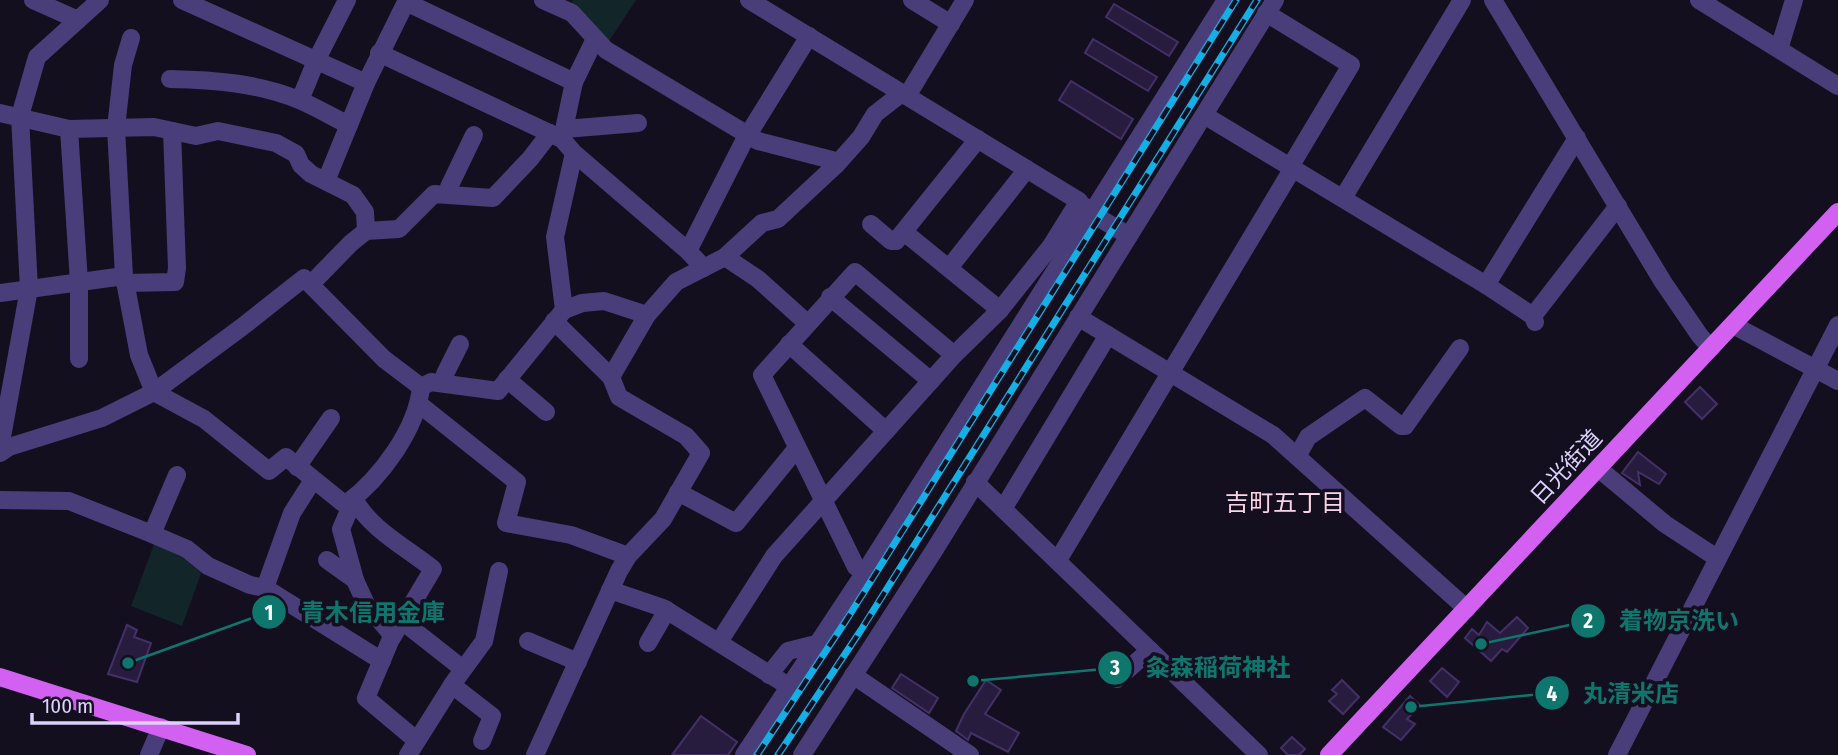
<svg xmlns="http://www.w3.org/2000/svg" width="1838" height="755" viewBox="0 0 1838 755" font-family="'Fira Sans Condensed','Noto Sans JP',sans-serif">
<style>
.green{fill:#122629}
.building{fill:#281c3e;stroke:#443068;stroke-width:2}
.lines{fill:none;stroke-linecap:round;stroke-linejoin:round}
.minor{stroke:#493e7a;stroke-width:18}
.major{stroke:#d261f1;stroke-width:18}
.rail-casing{stroke:#14afe4;stroke-width:7}
.rail{stroke:#140f1f;stroke-width:4.5;stroke-dasharray:13;stroke-linecap:butt}
.labels{text-anchor:middle;stroke-width:7;stroke-linejoin:round;paint-order:stroke}
.street-label{font-size:23px;fill:#dcd1fb;stroke:#140f1f}
.neighbourhood-label{font-size:24px;fill:#fbd3e6;stroke:#140f1f}
.leader{fill:none;stroke:#0f766e;stroke-width:2.5}
.callout-dot{fill:#0f766e;stroke:#140f1f;stroke-width:2.5}
.mark-label{font-size:21px;text-anchor:middle;font-weight:bold;fill:#fff}
.callout-label{font-size:24px;text-anchor:middle;font-weight:bold;fill:#0f766e;stroke:#140f1f;stroke-width:7;stroke-linejoin:round;paint-order:stroke}
</style>
<rect width="100%" height="100%" fill="#140f1f"/>
<!-- green -->
<g class="green">
<polygon points="573,0 636,0 607,44 570,6"/>
<polygon points="156,539 203,568 182,626 131,606"/>
</g>
<!-- building -->
<g class="building">
<polygon points="1114,4 1178,42 1169,56 1106,17"/>
<polygon points="1093,39 1157,77 1148,91 1085,53"/>
<polygon points="1071,81 1133,119 1121,139 1059,100"/>
<polygon points="1700,387 1717,404 1702,419 1685,402"/>
<polygon points="1638,452 1666,474 1659,484 1638,472 1640,485 1622,473"/>
<polygon points="1517,617 1528,628 1507,652 1502,649 1491,661 1465,638 1472,629 1479,635 1487,622 1500,633"/>
<polygon points="127,625 137,630 134,637 151,643 137,682 108,674"/>
<polygon points="1442,668 1459,682 1447,697 1430,681"/>
<polygon points="901,674 938,698 929,713 892,688"/>
<polygon points="986,680 1001,690 985,714 1019,733 1008,752 971,733 968,740 956,731 964,714"/>
<polygon points="1342,680 1359,697 1343,714 1329,701 1337,694 1332,690"/>
<polygon points="1410,696 1420,705 1407,719 1415,724 1401,740 1383,727"/>
<polygon points="701,716 737,742 728,755 672,755"/>
<polygon points="1292,737 1305,749 1299,755 1288,755 1281,748"/>
</g>
<g class="lines">
<!-- minor -->
<g class="minor">
<polyline points="33,0 78,20"/>
<polyline points="182,0 366,83"/>
<polyline points="543,0 572,13 606,50 758,141 832,160 836,165"/>
<polyline points="912,0 951,24"/>
<polyline points="1493,0 1663,282 1700,336 1711,348"/>
<polyline points="1699,0 1838,86"/>
<polyline points="406,2 574,82"/>
<polyline points="1266,13 1351,65 1290,167"/>
<path d="M131 38 123 65 116 128 124 276 139 355 154 392 204 419 269 471 286 457 343 503H347C380 479 417 429 421 387"/>
<polyline points="1779,49 1794,0"/>
<polyline points="379,53 562,139 574,153 688,251 704,268"/>
<path d="M170 79C214 80 258 83 299 100 316 107 332 117 349 125"/>
<polyline points="907,96 965,0"/>
<polyline points="300,100 316,61 347,0"/>
<polyline points="0,113 69,129 154,127 196,136 218,131 276,143 296,154 301,165 311,174 353,195 365,212 366,231 351,243 311,284"/>
<polyline points="1204,115 1486,285 1533,316 1535,322"/>
<polyline points="69,129 79,282 79,359"/>
<polyline points="565,129 638,123"/>
<polyline points="562,139 574,82 595,39"/>
<polyline points="326,181 366,83 407,0"/>
<polyline points="450,195 449,187 474,135"/>
<polyline points="1343,198 1462,0"/>
<polyline points="1084,206 1091,213 1129,236"/>
<polyline points="871,224 891,241 896,241 978,139"/>
<polyline points="366,231 399,229 434,194 493,198 530,159 550,133"/>
<polyline points="904,232 1000,310"/>
<polyline points="688,251 743,143 809,36"/>
<polyline points="725,257 758,279 807,323"/>
<polyline points="949,268 1027,169"/>
<polyline points="125,283 175,282 177,268 172,131"/>
<polyline points="1486,285 1577,138"/>
<polyline points="0,293 124,276"/>
<polyline points="830,297 931,381"/>
<polyline points="564,310 555,237 574,153"/>
<polyline points="1533,316 1618,206"/>
<polyline points="1078,317 1273,435 1467,609"/>
<polyline points="1733,325 1838,381"/>
<polyline points="789,344 886,431"/>
<polyline points="611,377 647,315 676,282 725,257 762,223 778,219 836,165 861,137 875,114 902,93"/>
<polyline points="507,379 546,412"/>
<polyline points="443,383 445,374 460,344"/>
<polyline points="419,404 517,482 506,523 571,535 628,556"/>
<polyline points="1,452 0,448 29,289 20,116 37,57 100,0"/>
<polyline points="0,453 9,447 102,418 154,392 242,327 304,278 384,359 421,387 431,382 498,391 564,310 582,303 604,301 647,315"/>
<polyline points="1298,455 1308,437 1365,398 1401,426 1405,426 1460,348"/>
<polyline points="297,467 331,418"/>
<polyline points="1598,468 1665,524 1717,558"/>
<polyline points="313,480 292,513 265,588 382,661"/>
<polyline points="975,482 1259,755"/>
<polyline points="678,492 736,523 797,448"/>
<path d="M354 499C370 529 407 548 433 569L390 641 366 698 416 740"/>
<polyline points="354,499 341,529 355,580"/>
<polyline points="0,500 69,501 152,534 187,549 208,566 250,585 265,588"/>
<polyline points="1003,509 1108,335"/>
<polyline points="152,534 177,475"/>
<polyline points="327,560 355,580 366,604 393,636"/>
<polyline points="1058,560 1293,168"/>
<polyline points="865,572 856,567 762,375 855,272 954,355"/>
<polyline points="610,590 663,608 790,687"/>
<polyline points="402,621 463,669"/>
<polyline points="528,641 578,662"/>
<polyline points="719,642 774,556 954,355 1000,310 1051,246 1079,201 749,0"/>
<polyline points="648,643 667,610"/>
<polyline points="769,675 788,651 820,643"/>
<polyline points="853,675 970,755"/>
<polyline points="1117,679 1150,650"/>
<polyline points="452,685 492,716 482,741"/>
<polyline points="149,755 161,727"/>
<polyline points="408,755 454,682 484,641 499,571"/>
<polyline points="535,755 619,571 628,556 663,519 701,453 686,436 619,397 611,377 554,321"/>
<polyline points="744,755 865,572 1226,0"/>
<polyline points="802,755 935,549 1275,0"/>
<polyline points="1617,755 1838,325"/>
</g>
<!-- major -->
<g class="major">
<polyline points="0,677 247,755"/>
<polyline points="1329,755 1838,212"/>
</g>
<!-- rail casing -->
<g class="rail-casing">
<g id="rail">
<polyline points="757,755 847,619 1236,0"/>
<polyline points="778,755 861,630 1257,0"/>
</g>
</g>
<!-- rail -->
<use href="#rail" class="rail"/>
</g>
<g class="labels">
<!-- street labels -->
<g class="street-label">
<text transform="translate(1566 467) rotate(-47)" y="8">日光街道</text>
</g>
<!-- neighbourhood labels -->
<g class="neighbourhood-label">
<text x="1285" y="511">吉町五丁目</text>
</g>
</g>
<!-- callouts -->
<path class="leader" d="M128 663L269 612M1481 644L1588 621M973 681L1115 668M1411 707L1552 693"/>
<g class="callout-dot">
<circle cx="128" cy="663" r="7"/>
<circle cx="1481" cy="644" r="7"/>
<circle cx="973" cy="681" r="7"/>
<circle cx="1411" cy="707" r="7"/>
<circle cx="269" cy="612" r="18"/>
<circle cx="1588" cy="621" r="18"/>
<circle cx="1115" cy="668" r="18"/>
<circle cx="1552" cy="693" r="18"/>
</g>
<g class="mark-label">
<text x="269" y="620">1</text>
<text x="1588" y="628">2</text>
<text x="1115" y="675">3</text>
<text x="1552" y="701">4</text>
</g>
<g class="callout-label">
<text x="373" y="621">青木信用金庫</text>
<text x="1679" y="629">着物京洗い</text>
<text x="1218" y="676">粂森稲荷神社</text>
<text x="1631" y="702">丸清米店</text>
</g>
<!-- scale -->
<path d="M32 713v10h206v-10" fill="none" stroke="#dcd1fb" stroke-width="3.5"/>
<text x="42" y="713" font-size="21" fill="#dcd1fb" stroke="#140f1f" stroke-width="5" paint-order="stroke">100 m</text>
</svg>
